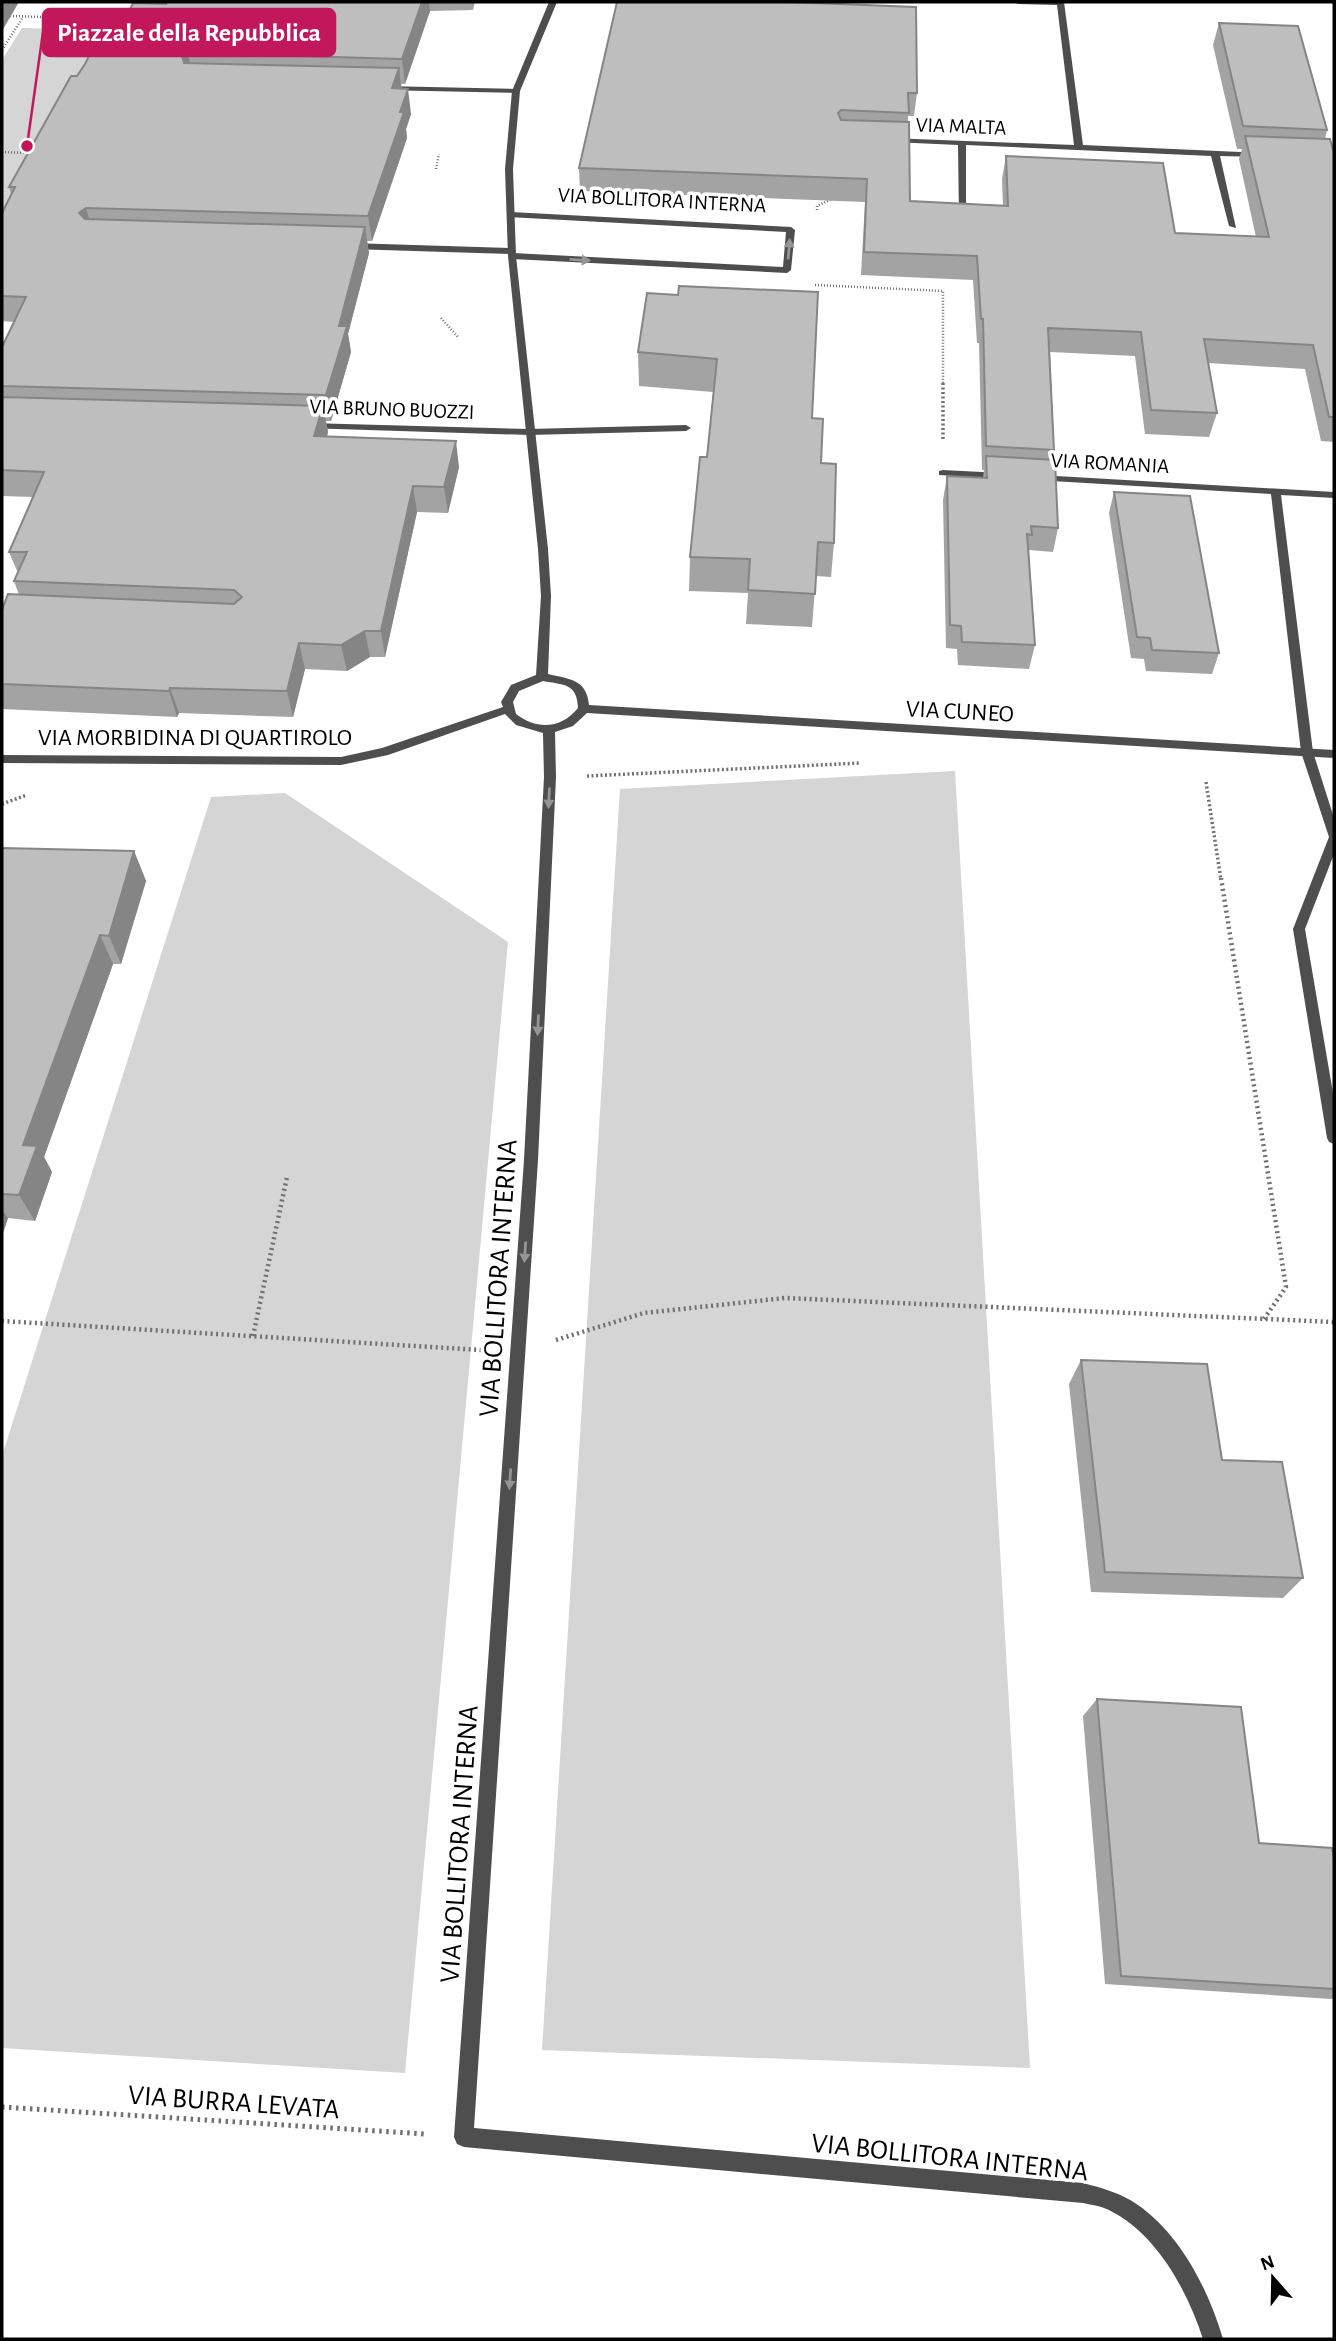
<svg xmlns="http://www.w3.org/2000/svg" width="1336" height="2341" viewBox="0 0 1336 2341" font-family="'Alegreya Sans',sans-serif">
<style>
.green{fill:#d5d5d5}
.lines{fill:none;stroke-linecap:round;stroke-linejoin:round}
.path-far3{stroke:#707070;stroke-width:2.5;stroke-dasharray:1 2;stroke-linecap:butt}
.path-far2{stroke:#707070;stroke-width:3.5;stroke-dasharray:2 2.5;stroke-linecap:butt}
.path-far1{stroke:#707070;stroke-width:4.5;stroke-dasharray:2 3.5;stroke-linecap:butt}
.path{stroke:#707070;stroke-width:5;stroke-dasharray:2.5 4.5;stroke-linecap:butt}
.minor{fill:#4e4e4e;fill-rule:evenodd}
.tertiary{fill:#4e4e4e;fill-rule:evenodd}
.wall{fill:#a3a3a3}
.shaded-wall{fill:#858585}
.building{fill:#bebebe;stroke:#858585;stroke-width:2}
.oneway{fill:#959595}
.labels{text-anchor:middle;stroke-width:7;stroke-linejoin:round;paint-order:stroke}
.far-street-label{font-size:21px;fill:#000;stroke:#fff}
.street-label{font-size:24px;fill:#000;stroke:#fff}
.near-street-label{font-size:28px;fill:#000;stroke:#fff}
.leader{fill:none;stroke:#c2185b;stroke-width:2.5}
.callout-dot{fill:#c2185b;stroke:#fff;stroke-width:2.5}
.callout{fill:#c2185b;stroke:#c2185b;stroke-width:2.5}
.callout-label{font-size:26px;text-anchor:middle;font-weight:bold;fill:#fff}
</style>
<rect width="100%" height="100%" fill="#fff"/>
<!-- green -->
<g class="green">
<polygon points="22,28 120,30 2,232 2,60"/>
<polygon points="955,771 1030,2068 542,2050 620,789"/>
<polygon points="285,793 508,942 405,2073 2,2048 2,1456 211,797"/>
</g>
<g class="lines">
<!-- path-far3 -->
<g class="path-far3">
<polyline points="7,16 119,19"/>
<polyline points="2,50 23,17"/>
<polyline points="2,152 32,153"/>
<polyline points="436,169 439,154"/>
<polyline points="817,210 817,206 834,198"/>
<polyline points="815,285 943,291 943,385"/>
<polyline points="441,318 458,337"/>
</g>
<!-- path-far2 -->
<g class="path-far2">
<polyline points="943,383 943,441"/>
<polyline points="587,776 861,763"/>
<polyline points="1206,782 1221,880"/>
<polyline points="2,804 27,795"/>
</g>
<!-- path-far1 -->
<g class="path-far1">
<polyline points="1221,878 1286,1287 1264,1319"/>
<polyline points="2,1321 481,1350"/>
<polyline points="253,1336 287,1177"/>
<polyline points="556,1340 644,1313 785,1298 1334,1322"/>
</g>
<!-- path -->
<polyline class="path" points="2,2107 425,2134"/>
<!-- minor -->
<g class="minor">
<polygon points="1014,2 1064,2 1083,145 1263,153 1263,157 1260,157 1220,156 1236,228 1229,226 1211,156 966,145 966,218 959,220 958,145 892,142 888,140 889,138 1074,145 1057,5 1018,4"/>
<polygon points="383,86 516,89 520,91 516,93 380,90 379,88"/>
<polygon points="511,212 791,227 795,230 791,270 787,273 512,259 508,256 511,254 350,249 346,246 350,243 512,248 516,251 513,253 783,267 786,232 508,217 507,215"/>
<polygon points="308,423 529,429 686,425 691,428 686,431 529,435 305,428 305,424"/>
<polygon points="943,470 1001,473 1006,476 1001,479 939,475 939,471"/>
<polygon points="1039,475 1334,492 1334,498 1281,495 1313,752 1334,818 1334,854 1305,929 1334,1099 1334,1144 1329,1142 1327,1138 1293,929 1329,837 1301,752 1271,494 1035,480 1035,476"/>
</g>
<!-- tertiary -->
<path class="tertiary" d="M549 2H557L520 91 513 169 516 256 548 549 551 596 548 674C569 679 587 679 589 705L1334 750V758L587 713 573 726 555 732 556 777 538 1160 474 2128 1083 2183C1102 2188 1121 2193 1138 2205 1181 2235 1209 2291 1223 2339H1203C1187 2290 1157 2234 1109 2210 1101 2206 1092 2205 1083 2203L464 2147 457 2144 454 2137 524 1160 544 777 543 733 516 725 505 714 388 755 341 765 2 763V755L341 757 382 748 503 707 501 702 511 685 536 675 541 596 538 549 508 256 505 169 512 91ZM543 681C564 685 577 683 578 708 561 729 537 730 516 714L513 702 519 691Z"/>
</g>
<!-- wall -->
<g class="wall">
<polygon points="167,2 475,2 473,10 430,11 405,84 401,84 402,88 411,114 406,129 407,138 372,241 367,241 369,253 348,334 351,352 331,421 326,421 328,432 327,437 459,467 448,513 417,512 385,657 370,657 347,671 305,669 293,717 179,713 177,717 2,709 2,610 19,595 14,581 18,573 9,552 33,497 2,496 2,347 14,322 2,321 2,213 11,194 9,187 77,76 122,25 166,4"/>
<polygon points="617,2 917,93 914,116 908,116 908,122 910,201 1003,206 1002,179 1006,156 1175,233 1256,237 1239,159 1242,149 1237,149 1213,45 1219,23 1327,130 1325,139 1334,153 1334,442 1321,441 1305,369 1208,363 1217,413 1209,437 1145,434 1135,356 1050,352 1054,450 1052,460 1058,528 1053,552 1029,550 1035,645 1029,669 958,665 957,649 946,648 943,500 947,476 983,478 984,470 982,470 979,343 977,343 973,280 861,275 865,202 580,191 579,168"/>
<polygon points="647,293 812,418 821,463 834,543 831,577 816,576 812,627 746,624 748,593 689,591 690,557 707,457 713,392 639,386 638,352"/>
<polygon points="1114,492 1219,653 1212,674 1146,671 1144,659 1131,658 1109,513"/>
<polygon points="2,848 134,851 146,881 121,964 113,964 44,1157 52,1172 35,1221 8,1218 2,1236"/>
<polygon points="1081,1360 1222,1460 1303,1578 1283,1598 1091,1592 1069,1384"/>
<polygon points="1097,1699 1259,1843 1334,1859 1334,1998 1331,1999 1105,1984 1083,1716"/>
</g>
<!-- shaded-wall -->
<g class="shaded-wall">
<polygon points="2,2 19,2 2,31"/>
<polygon points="422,2 429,2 430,11 405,84 402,59"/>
<polygon points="188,53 193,78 187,81 182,56"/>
<polygon points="399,68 402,93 392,88"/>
<polygon points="408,89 411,114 406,129 407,138 372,241 368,216"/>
<polygon points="86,208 93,233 79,213"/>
<polygon points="365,227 369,253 348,334 351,352 331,421 326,395 339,326"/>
<polygon points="323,406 328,432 319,462 314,436"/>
<polygon points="456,441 459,467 448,513 444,487"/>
<polygon points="413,486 417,512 385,657 381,631"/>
<polygon points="365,631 370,657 347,671 341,645"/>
<polygon points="299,643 305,669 293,717 287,691"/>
<polygon points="170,688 179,713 177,717 169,691"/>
<polygon points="134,851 146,881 121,964 109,936"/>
<polygon points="100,935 113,964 44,1157 52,1172 35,1221 19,1195 23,1145"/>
<polygon points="2,1209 8,1218 2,1236"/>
</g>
<!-- building -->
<g class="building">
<polygon points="167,2 422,2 402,59 188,53 182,56 184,63 399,68 392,88 408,89 400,112 404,112 368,216 86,208 79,213 85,219 365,227 339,326 347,326 326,395 2,386 2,347 26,297 2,296 2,213 15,187 9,187 71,76 77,76 85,64 105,25 122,25 133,3 166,4"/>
<polygon points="617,2 787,2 916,7 917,93 908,93 909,113 841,110 838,113 841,120 909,122 910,201 1008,206 1006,156 1163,163 1175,233 1269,237 1245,136 1330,139 1334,153 1334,417 1329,417 1313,345 1204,339 1217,413 1151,410 1141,332 1048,328 1054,450 986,446 983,319 981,319 977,256 864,252 867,179 579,168"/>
<polygon points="1219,23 1298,26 1327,130 1243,126"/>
<polygon points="679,286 818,292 812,418 823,419 821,463 836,464 834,543 818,542 815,594 748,590 750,559 690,557 700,457 707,457 717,359 638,352 647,293 678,295"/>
<polygon points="2,397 323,406 314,436 456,441 444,487 413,486 381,631 365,631 341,645 299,643 287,691 170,688 169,691 2,684 2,610 8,594 234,604 242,597 234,590 14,581 27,552 9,552 44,472 2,470"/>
<polygon points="986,456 1055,460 1058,528 1031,526 1032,535 1027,534 1035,645 962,642 961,626 950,625 947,476 987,478"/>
<polygon points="1114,492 1190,496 1219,653 1152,650 1150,638 1137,637"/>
<polygon points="2,848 134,851 109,936 100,935 23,1145 37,1146 19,1195 2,1194"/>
<polygon points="1081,1360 1207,1364 1222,1460 1282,1462 1303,1578 1105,1572"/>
<polygon points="1097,1699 1241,1707 1259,1843 1332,1848 1334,1859 1334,1989 1121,1976"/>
</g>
<!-- one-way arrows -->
<defs><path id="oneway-solid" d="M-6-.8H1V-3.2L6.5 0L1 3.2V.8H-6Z" transform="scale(1.75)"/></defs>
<g class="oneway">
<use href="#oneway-solid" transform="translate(789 249) rotate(-85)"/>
<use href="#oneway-solid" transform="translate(580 260) rotate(3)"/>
<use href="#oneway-solid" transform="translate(549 798) rotate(93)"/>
<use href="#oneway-solid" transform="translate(538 1025) rotate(93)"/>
<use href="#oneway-solid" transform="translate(525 1252) rotate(94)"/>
<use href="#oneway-solid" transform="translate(510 1479) rotate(94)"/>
</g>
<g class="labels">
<!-- far-street labels -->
<g class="far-street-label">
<text transform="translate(961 126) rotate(2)" y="7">VIA MALTA</text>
<text transform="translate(662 200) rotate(3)" y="7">VIA BOLLITORA INTERNA</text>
<text transform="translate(392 409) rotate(2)" y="7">VIA BRUNO BUOZZI</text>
<text transform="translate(1110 463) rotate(3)" y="7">VIA ROMANIA</text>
</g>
<!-- street labels -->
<g class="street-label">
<text transform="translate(960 711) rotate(3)" y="8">VIA CUNEO</text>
<text x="195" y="745">VIA MORBIDINA DI QUARTIROLO</text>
</g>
<!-- near-street labels -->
<g class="near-street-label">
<text transform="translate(497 1278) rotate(-86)" y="10">VIA BOLLITORA INTERNA</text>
<text transform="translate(458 1844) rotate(-86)" y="10">VIA BOLLITORA INTERNA</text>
<text transform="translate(234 2101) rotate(4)" y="10">VIA BURRA LEVATA</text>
<text transform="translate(950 2156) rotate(6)" y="10">VIA BOLLITORA INTERNA</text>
</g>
</g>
<!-- callouts -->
<path class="leader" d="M27 146L43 32"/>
<circle class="callout-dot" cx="27" cy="146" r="7"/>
<rect class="callout" x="43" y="9" width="292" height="47" rx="7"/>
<g class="callout-label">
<text x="189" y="41">Piazzale della Repubblica</text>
</g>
<!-- border -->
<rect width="1336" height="2341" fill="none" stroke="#000000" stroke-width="7"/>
<!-- north arrow -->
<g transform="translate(1273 2278) rotate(340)" stroke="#ffffff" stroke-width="5" paint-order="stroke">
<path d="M0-5L12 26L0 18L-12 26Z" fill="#000000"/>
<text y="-10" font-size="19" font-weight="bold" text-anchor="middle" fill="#000000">N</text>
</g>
</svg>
